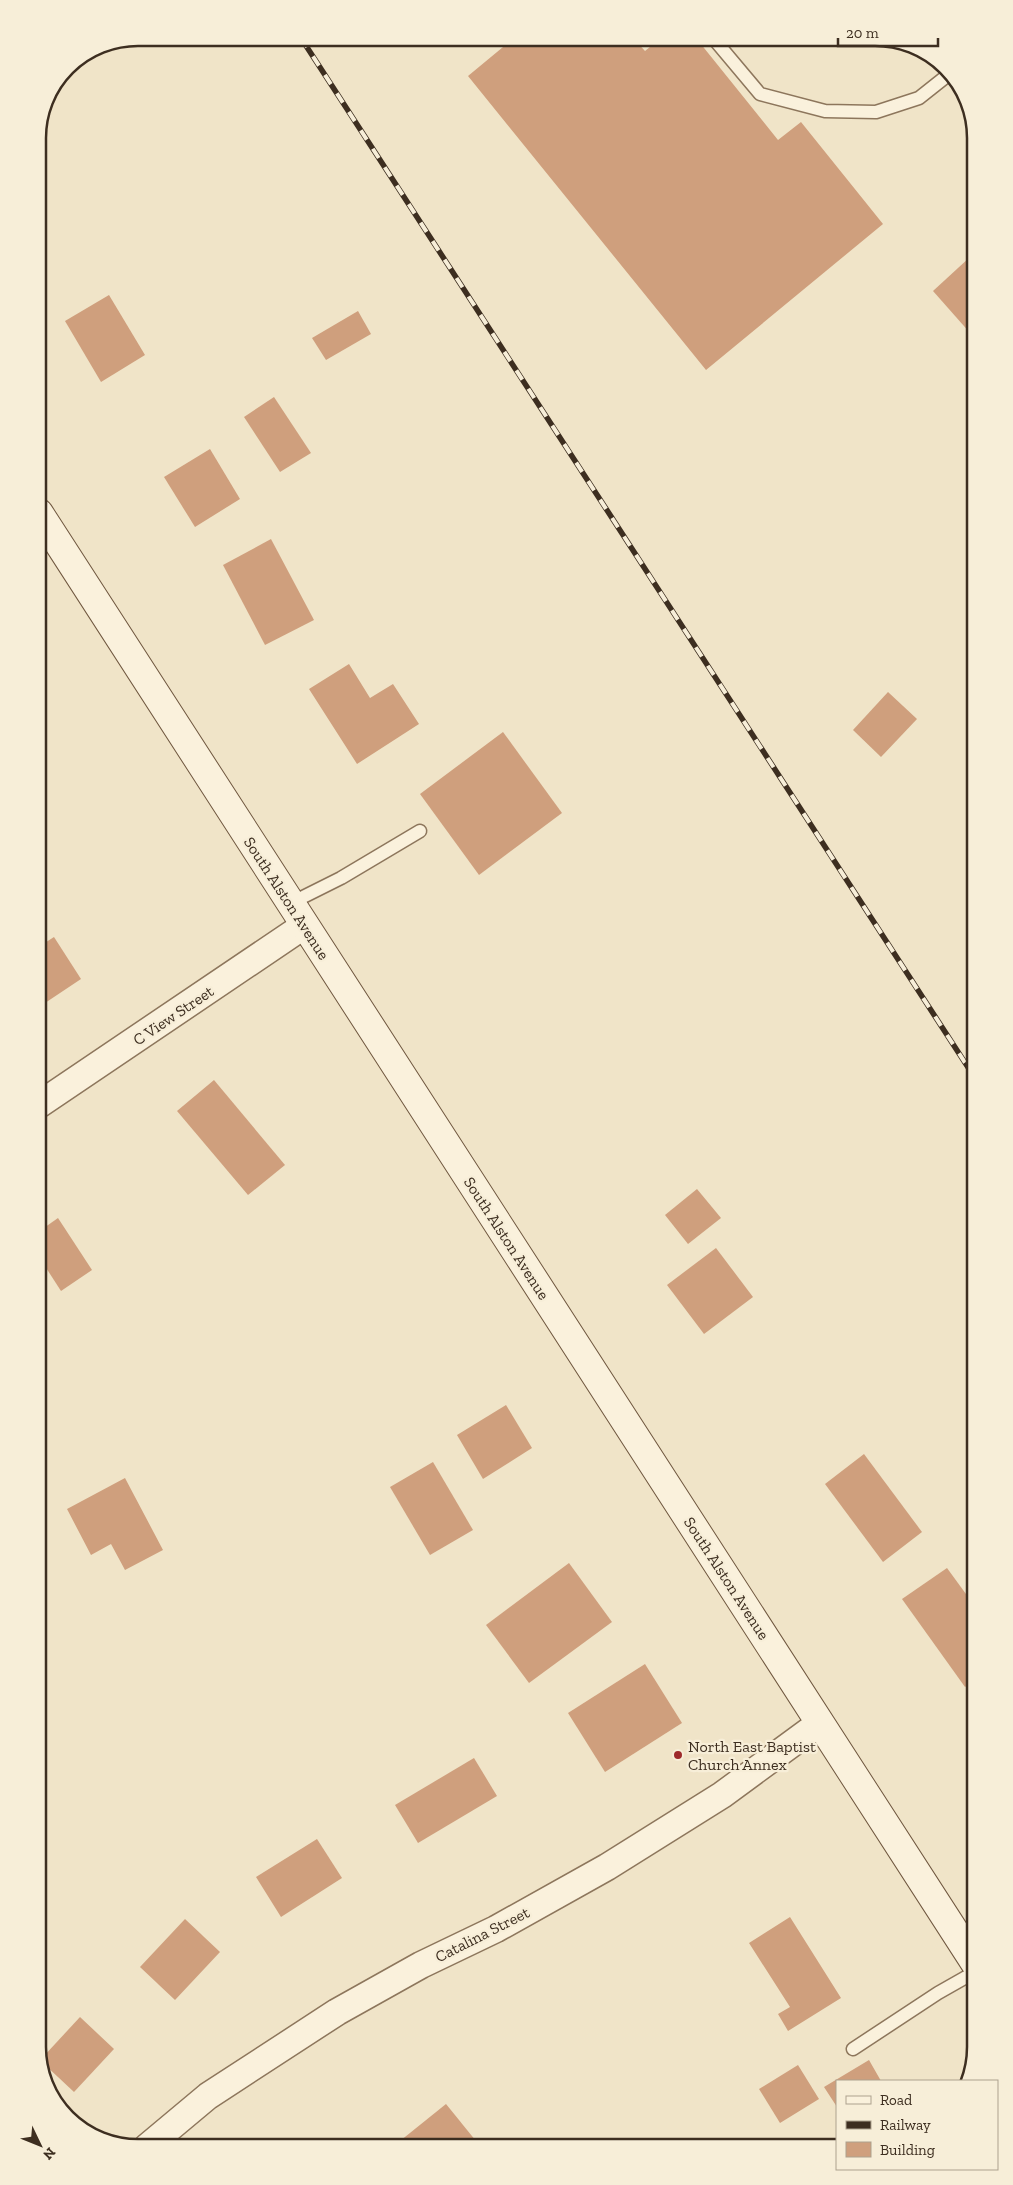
<svg xmlns="http://www.w3.org/2000/svg" width="1013" height="2185" viewBox="0 0 1013 2185" font-family="'Zilla Slab',serif">
<style>
.building{fill:#cf9f7d}
.lines{fill:none;stroke-linecap:round;stroke-linejoin:round}
.lane-casing{stroke:#8d765c;stroke-width:15}
.street-casing{stroke:#8d765c;stroke-width:29}
.secondary-casing{stroke:#6f573f;stroke-width:30}
.lane{stroke:#faf1dc;stroke-width:12}
.street{stroke:#faf1dc;stroke-width:26}
.secondary{stroke:#faf1dc;stroke-width:28}
.rail-casing{stroke:#3d2e20;stroke-width:5.5}
.rail{stroke:#f7eed8;stroke-width:4;stroke-dasharray:11;stroke-linecap:butt}
.poi-dot{fill:#9e2a2b;stroke:#f7eed8;stroke-width:2}
.labels{text-anchor:middle;stroke-width:4.5;stroke-linejoin:round;paint-order:stroke}
.street-label{font-size:16px;fill:#3d2e20;stroke:#f7eed8}
.poi-label{font-size:16px;fill:#3d2e20;stroke:#f7eed8;text-anchor:start}
.rim{fill:none;stroke:#3d2e20;stroke-width:2.5}
</style>
<rect width="100%" height="100%" fill="#f0e4c8"/>
<!-- building -->
<g class="building">
<polygon points="514,38 633,38 645,51 661,38 696,38 778,140 801,122 883,224 706,370 468,76"/>
<polygon points="970,257 971,334 933,291"/>
<polygon points="109,295 145,355 101,382 65,321"/>
<polygon points="358,311 371,334 326,360 312,338"/>
<polygon points="274,397 311,453 280,472 244,417"/>
<polygon points="210,449 240,499 195,527 164,477"/>
<polygon points="271,539 314,620 265,645 223,565"/>
<polygon points="349,664 370,698 393,684 419,724 357,764 309,689"/>
<polygon points="888,692 917,719 881,757 853,730"/>
<polygon points="503,732 562,813 479,875 420,794"/>
<polygon points="54,937 81,979 42,1005 40,946"/>
<polygon points="214,1080 285,1165 248,1195 177,1111"/>
<polygon points="697,1189 721,1218 688,1244 665,1215"/>
<polygon points="58,1218 92,1270 61,1291 41,1260 41,1230"/>
<polygon points="716,1248 753,1297 704,1334 667,1285"/>
<polygon points="506,1405 532,1448 483,1479 457,1435"/>
<polygon points="864,1454 922,1532 883,1562 825,1484"/>
<polygon points="433,1462 473,1530 430,1555 390,1487"/>
<polygon points="125,1478 163,1550 125,1570 111,1544 91,1555 67,1509"/>
<polygon points="569,1563 612,1622 529,1683 486,1625"/>
<polygon points="947,1568 974,1605 974,1680 965,1687 902,1599"/>
<polygon points="645,1664 682,1723 605,1772 568,1713"/>
<polygon points="474,1758 497,1796 418,1843 395,1805"/>
<polygon points="317,1839 342,1878 281,1917 256,1877"/>
<polygon points="790,1917 841,1998 788,2031 778,2014 790,2007 749,1943"/>
<polygon points="185,1919 220,1952 175,2000 140,1967"/>
<polygon points="80,2017 114,2049 74,2092 43,2063 43,2057"/>
<polygon points="869,2060 881,2081 837,2081 837,2107 824,2087"/>
<polygon points="798,2065 819,2099 780,2123 759,2089"/>
<polygon points="446,2104 476,2141 471,2145 395,2145"/>
</g>
<g class="lines">
<!-- lane casing -->
<g class="lane-casing">
<g id="lane">
<polyline points="713,38 760,94 825,111 876,112 919,98 948,75"/>
<polyline points="291,903 341,878 420,831"/>
<polyline points="853,2049 938,1993 975,1972"/>
</g>
</g>
<!-- street casing -->
<g class="street-casing">
<g id="street">
<polyline points="40,1104 305,925"/>
<polyline points="147,2147 208,2096 337,2012 421,1965 496,1929 607,1867 722,1795 820,1723"/>
</g>
</g>
<!-- secondary casing -->
<g class="secondary-casing">
<polyline id="secondary" points="39,513 975,1963"/>
</g>
<!-- lane -->
<use href="#lane" class="lane"/>
<!-- street -->
<use href="#street" class="street"/>
<!-- secondary -->
<use href="#secondary" class="secondary"/>
<!-- rail casing -->
<g class="rail-casing">
<polyline id="rail" points="301,38 973,1075"/>
</g>
<!-- rail -->
<use href="#rail" class="rail"/>
</g>
<!-- markers -->
<circle class="poi-dot" cx="678" cy="1755" r="5"/>
<g class="labels">
<!-- street labels -->
<g class="street-label">
<text transform="translate(287 898) rotate(57)" y="6">South Alston Avenue</text>
<text transform="translate(173 1015) rotate(-34)" y="6">C View Street</text>
<text transform="translate(507 1238) rotate(57)" y="6">South Alston Avenue</text>
<text transform="translate(727 1578) rotate(57)" y="6">South Alston Avenue</text>
<text transform="translate(482 1934) rotate(-27)" y="6">Catalina Street</text>
</g>
<!-- poi labels -->
<g class="poi-label">
<text x="688" y="1752">North East Baptist<tspan x="688" dy="18">Church Annex</tspan></text>
</g>
</g>
<!-- crop -->
<path d="M0 0H1013V2185H0ZM138 46H875A92 92 0 0 1 967 138V2047A92 92 0 0 1 875 2139H138A92 92 0 0 1 46 2047V138A92 92 0 0 1 138 46Z" fill="#f7eed8" fill-rule="evenodd"/>
<path class="rim" d="M138 46H875A92 92 0 0 1 967 138V2047A92 92 0 0 1 875 2139H138A92 92 0 0 1 46 2047V138A92 92 0 0 1 138 46Z"/>
<!-- legend -->
<rect x="836" y="2080" width="162" height="90" fill="#f7eed8" stroke="#ada18e"/>
<rect x="846" y="2096" width="25" height="8" fill="#faf1dc" stroke="#ada18e"/>
<text x="880" y="2105" font-size="15" fill="#3d2e20">Road</text>
<rect x="846" y="2121" width="25" height="8" fill="#3d2e20" stroke="#ada18e"/>
<text x="880" y="2130" font-size="15" fill="#3d2e20">Railway</text>
<rect x="846" y="2142" width="25" height="15" fill="#cf9f7d" stroke="#ada18e"/>
<text x="880" y="2155" font-size="15" fill="#3d2e20">Building</text>
<!-- north arrow -->
<g transform="translate(40 2145) rotate(133)" stroke="#f7eed8" stroke-width="4" paint-order="stroke">
<path d="M0-4L9 19L0 12L-9 19Z" fill="#3d2e20"/>
<text y="-8" font-size="14" font-weight="bold" text-anchor="middle" fill="#3d2e20">N</text>
</g>
<!-- scale -->
<path d="M838 38v8h100v-8" fill="none" stroke="#3d2e20" stroke-width="2.5"/>
<text x="846" y="38" font-size="15" fill="#3d2e20" stroke="#f7eed8" stroke-width="4" paint-order="stroke">20 m</text>
</svg>
